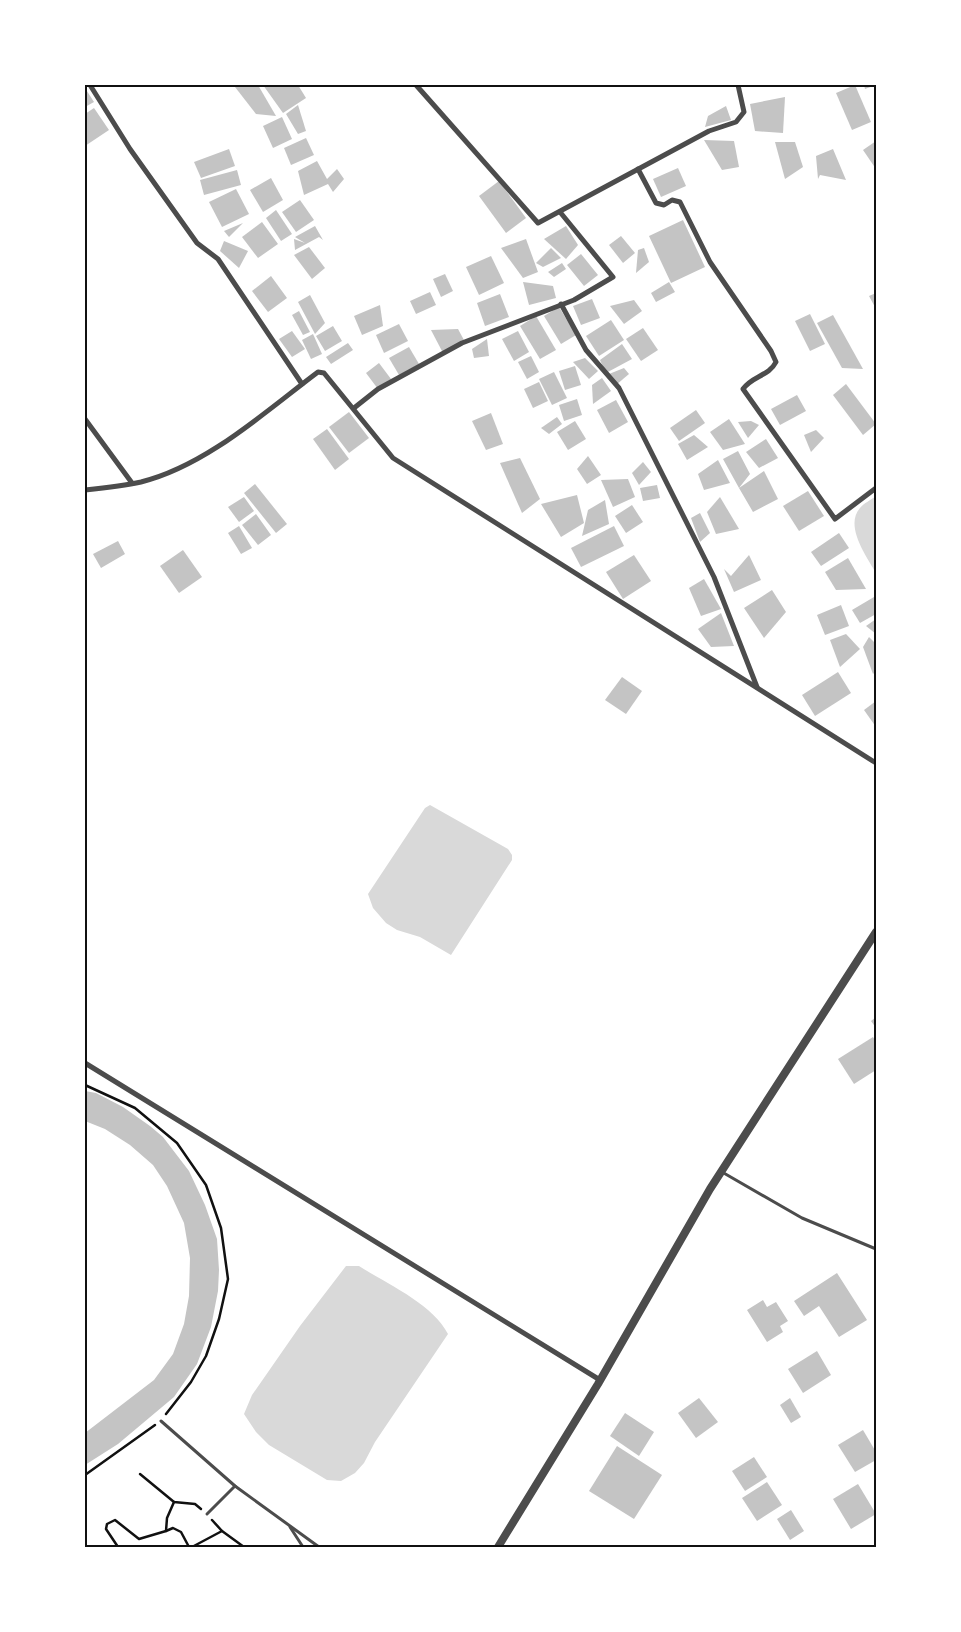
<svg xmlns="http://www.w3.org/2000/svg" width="961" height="1632" viewBox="0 0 961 1632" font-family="'Source Sans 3',sans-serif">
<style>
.water{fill:#d9d9d9}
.building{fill:#c4c4c4}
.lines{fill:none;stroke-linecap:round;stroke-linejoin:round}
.path{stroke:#111;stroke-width:2.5}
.service{stroke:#4c4c4c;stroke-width:3}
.minor{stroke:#4c4c4c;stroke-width:5}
.tertiary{stroke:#4c4c4c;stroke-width:8}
.neatline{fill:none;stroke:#111;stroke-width:2}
</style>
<rect width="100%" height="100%" fill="#fff"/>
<!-- water -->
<g class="water">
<path d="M876 496V573C867 557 844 526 860 508 864 503 871 500 876 496Z"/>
<polygon points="430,805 508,849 512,855 512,860 451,955 420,937 397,930 386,923 373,908 368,894 425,808"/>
<path d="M346 1266H359C387 1284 433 1304 448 1334L375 1442 364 1463 355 1473 341 1481 327 1480 269 1445 256 1432 244 1414 252 1395 300 1326Z"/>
</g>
<!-- building -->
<g class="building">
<polygon points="239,85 258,85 276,116 256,114 235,87"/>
<polygon points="263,85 298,85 306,98 283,113"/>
<polygon points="855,85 871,122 852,130 836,93"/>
<polygon points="864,85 876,85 865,89"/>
<polygon points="85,88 94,102 85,107"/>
<polygon points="785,97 783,133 755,131 750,104"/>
<polygon points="298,105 306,131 298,134 286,114"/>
<polygon points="726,106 731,120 705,127 708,116"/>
<polygon points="94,108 109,130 85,146 85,114"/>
<polygon points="282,117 292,139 273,148 263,126"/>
<polygon points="306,138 314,155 291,165 284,148"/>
<polygon points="704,140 734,141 739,167 722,170"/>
<polygon points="876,141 876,169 863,150"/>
<polygon points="775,142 795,142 803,167 785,179"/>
<polygon points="229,149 235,166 201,178 194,162"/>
<polygon points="833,149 846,180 820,175 818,179 816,156"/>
<polygon points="317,161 327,179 337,169 344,179 333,192 328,184 304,195 298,171"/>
<polygon points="678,168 686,186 661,197 653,179"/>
<polygon points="237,170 241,185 204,195 200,180"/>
<polygon points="271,178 283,200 263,212 250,190"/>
<polygon points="499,181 526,218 506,233 479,196"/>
<polygon points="236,189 249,214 222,227 209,202"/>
<polygon points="300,200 314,220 296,232 282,212"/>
<polygon points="276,210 292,234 281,241 266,218"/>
<polygon points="683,220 705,267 671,283 649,236"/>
<polygon points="262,222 278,244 258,258 242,237"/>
<polygon points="243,223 229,237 224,231"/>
<polygon points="315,226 323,240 319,237 295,250 294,239 305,243 295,237"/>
<polygon points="566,226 578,245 566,259 544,239"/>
<polygon points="621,236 635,253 623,263 609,245"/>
<polygon points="526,239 538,272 523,278 501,248"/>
<polygon points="224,241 248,251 239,268 220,251"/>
<polygon points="309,247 325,268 312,279 294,255"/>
<polygon points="551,248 561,258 543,267 536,263"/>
<polygon points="644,248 649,262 636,273 638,250"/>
<polygon points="581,254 598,275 584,286 567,265"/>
<polygon points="491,256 504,283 479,295 466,267"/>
<polygon points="562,263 566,269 554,277 548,272"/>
<polygon points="445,274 453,291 441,297 433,279"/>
<polygon points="271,276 287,298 268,312 252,291"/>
<polygon points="523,282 553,286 556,298 529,305"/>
<polygon points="669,282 675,292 656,302 651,293"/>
<polygon points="430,292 436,305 416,314 410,301"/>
<polygon points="876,293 876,309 869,296"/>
<polygon points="500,294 509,317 485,326 477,303"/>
<polygon points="310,295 325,323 315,334 298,302"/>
<polygon points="592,299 600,318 581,325 573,306"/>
<polygon points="634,300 642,311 624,324 610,306"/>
<polygon points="380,305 383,326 362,335 354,316"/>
<polygon points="559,307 576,335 561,344 544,316"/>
<polygon points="299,311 310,332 303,335 292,315"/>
<polygon points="810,314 825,344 810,351 795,321"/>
<polygon points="833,315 863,369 842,368 817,323"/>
<polygon points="536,316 556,350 540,359 520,326"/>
<polygon points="611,320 624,340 599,356 586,336"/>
<polygon points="399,324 408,341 384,353 376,335"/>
<polygon points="333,326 342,341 325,351 316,336"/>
<polygon points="643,328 658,350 641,361 626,339"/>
<polygon points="458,329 465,342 443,353 431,330"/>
<polygon points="292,331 305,349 292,357 279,339"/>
<polygon points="518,331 529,352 514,361 502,339"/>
<polygon points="313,334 322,354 311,359 302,340"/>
<polygon points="487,339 489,356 474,358 472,349"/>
<polygon points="348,343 353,350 331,364 326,357"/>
<polygon points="622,344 632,359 606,373 600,360"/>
<polygon points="409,347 419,364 399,375 389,358"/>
<polygon points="531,356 539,372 527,379 518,362"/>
<polygon points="585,358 598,371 589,379 573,362"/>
<polygon points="379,363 391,379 378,389 366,373"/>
<polygon points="575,366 581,385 565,390 559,371"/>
<polygon points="624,368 629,374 616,385 609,374"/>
<polygon points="554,372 567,398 552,405 539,379"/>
<polygon points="602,378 611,391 593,404 592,385"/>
<polygon points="539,382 548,401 533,408 524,389"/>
<polygon points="846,384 876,424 863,435 833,395"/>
<polygon points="797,395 806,411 780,425 771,409"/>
<polygon points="577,399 582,415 564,421 559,405"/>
<polygon points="616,400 628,422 609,433 597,410"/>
<polygon points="696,410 705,423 679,441 670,428"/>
<polygon points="349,412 369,438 349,453 329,427"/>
<polygon points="491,413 503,444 486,450 472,421"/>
<polygon points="557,417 562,424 549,434 541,428"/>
<polygon points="729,419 745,444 723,450 710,432"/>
<polygon points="575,421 586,439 568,450 557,432"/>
<polygon points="751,421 759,425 748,438 738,422"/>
<polygon points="327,429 349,459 335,470 313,439"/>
<polygon points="816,430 824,438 811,452 804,435"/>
<polygon points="694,435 708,447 687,460 678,444"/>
<polygon points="766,439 778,458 759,468 746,452"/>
<polygon points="738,451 750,474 739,488 764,471 778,499 753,512 739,488 723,459"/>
<polygon points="588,456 601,475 587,484 577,469"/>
<polygon points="520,458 540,499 522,513 500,463"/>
<polygon points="718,460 730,483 704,490 698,474"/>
<polygon points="643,462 651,472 639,485 632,473"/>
<polygon points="628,479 635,497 613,507 601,480"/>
<polygon points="255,484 287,524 276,533 244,493"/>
<polygon points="657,485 660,498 643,501 640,488"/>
<polygon points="808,491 824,516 799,531 783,506"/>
<polygon points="577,495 584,523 561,537 541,504"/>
<polygon points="244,497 254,511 239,522 228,507"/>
<polygon points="720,497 739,529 716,534 707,512"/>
<polygon points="605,500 609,524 582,536 588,510"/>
<polygon points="632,505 643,522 626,533 615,516"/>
<polygon points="700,513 710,533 700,542 691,518"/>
<polygon points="256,514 271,535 258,545 242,525"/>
<polygon points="239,526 252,548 241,554 228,533"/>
<polygon points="614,526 624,546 581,567 571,548"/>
<polygon points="839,533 849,548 821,566 811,552"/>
<polygon points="118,541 125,554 101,568 93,554"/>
<polygon points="183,550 202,577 179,593 160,566"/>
<polygon points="634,555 651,581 623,599 606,572"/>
<polygon points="749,555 761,580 734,592 724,569 731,576"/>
<polygon points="848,558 866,589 836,590 825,572"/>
<polygon points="704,579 721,609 701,616 689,588"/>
<polygon points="772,590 786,612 764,638 744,608"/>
<polygon points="874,597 876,614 860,623 852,610"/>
<polygon points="841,605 849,626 825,635 817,615"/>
<polygon points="721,613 734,646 711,647 698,629"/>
<polygon points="876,619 876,634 866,626"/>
<polygon points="846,634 860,649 840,667 830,640"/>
<polygon points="869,637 876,644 876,671 873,674 863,647"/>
<polygon points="838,672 851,693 815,716 802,695"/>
<polygon points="622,677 642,691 626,714 605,700"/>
<polygon points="876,701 876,727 864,710"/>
<polygon points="876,1017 876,1028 871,1021"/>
<polygon points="873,1037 876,1042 876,1070 854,1084 838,1059"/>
<polygon points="85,1091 96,1093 123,1107 150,1126 163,1137 189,1171 205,1205 217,1239 219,1270 218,1291 211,1327 197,1364 174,1397 118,1444 85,1465 85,1433 154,1380 173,1354 184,1324 189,1296 190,1258 184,1223 167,1186 153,1165 130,1145 105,1129 85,1121"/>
<polygon points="837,1273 867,1320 839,1337 819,1306 804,1316 794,1301"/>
<polygon points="763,1300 767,1307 776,1302 788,1321 780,1326 783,1332 767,1342 747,1310"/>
<polygon points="817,1351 831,1375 803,1393 788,1369"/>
<polygon points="699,1398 718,1422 696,1438 678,1413"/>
<polygon points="790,1398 801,1417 791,1423 780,1405"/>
<polygon points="625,1413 654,1432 639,1456 610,1436"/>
<polygon points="863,1430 876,1452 876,1460 855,1472 838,1445"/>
<polygon points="617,1446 662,1475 634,1519 589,1491"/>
<polygon points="754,1457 767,1477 745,1491 732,1471"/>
<polygon points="767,1482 782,1505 757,1521 742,1498"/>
<polygon points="858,1484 876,1514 851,1529 833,1499"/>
<polygon points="791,1510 804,1531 790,1540 777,1519"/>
</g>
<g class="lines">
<!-- path -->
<g class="path">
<polyline points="85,1085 135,1108 177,1143 206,1185 221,1228 228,1279 219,1319 206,1356 191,1382 166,1414"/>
<polyline points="140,1474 174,1502 195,1504 201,1509"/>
<polyline points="85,1475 155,1425"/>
<polyline points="212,1520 222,1531 244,1547"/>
<polyline points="166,1531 173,1528 181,1532 189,1547"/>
<polyline points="118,1547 106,1529 107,1524 115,1520 139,1539 166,1531 167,1518 174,1502"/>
<polyline points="192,1547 222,1531"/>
</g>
<!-- service -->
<g class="service">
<polyline points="722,1172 802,1218 876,1249"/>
<polyline points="161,1421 235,1486 319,1547"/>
<polyline points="207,1514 235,1486"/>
<polyline points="290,1527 303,1547"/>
</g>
<!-- minor -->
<g class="minor">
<polyline points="90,85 130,149 197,243 218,259 302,384"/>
<polyline points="416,85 538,223 709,131 736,122 744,112 738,85"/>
<path d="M638 169 656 203 664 205 672 200 680 202 710 262 771 351 776 362C769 376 752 376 743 389L835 519 876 488"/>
<polyline points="561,304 586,350 619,388 714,577 757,687"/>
<polyline points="354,408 378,389 462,343 574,300 613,277 560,212"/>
<polyline points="85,419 132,483"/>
<path d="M85 490C104 488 123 486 141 482 206 466 266 411 318 372L324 373 393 458 876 763"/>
<polyline points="85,1063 600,1380"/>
</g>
<!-- tertiary -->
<polyline class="tertiary" points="498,1547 598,1384 710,1189 876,932"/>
</g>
<!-- border -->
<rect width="961" height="1632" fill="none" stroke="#ffffff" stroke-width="172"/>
<rect x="86" y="86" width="789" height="1460" class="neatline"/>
</svg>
